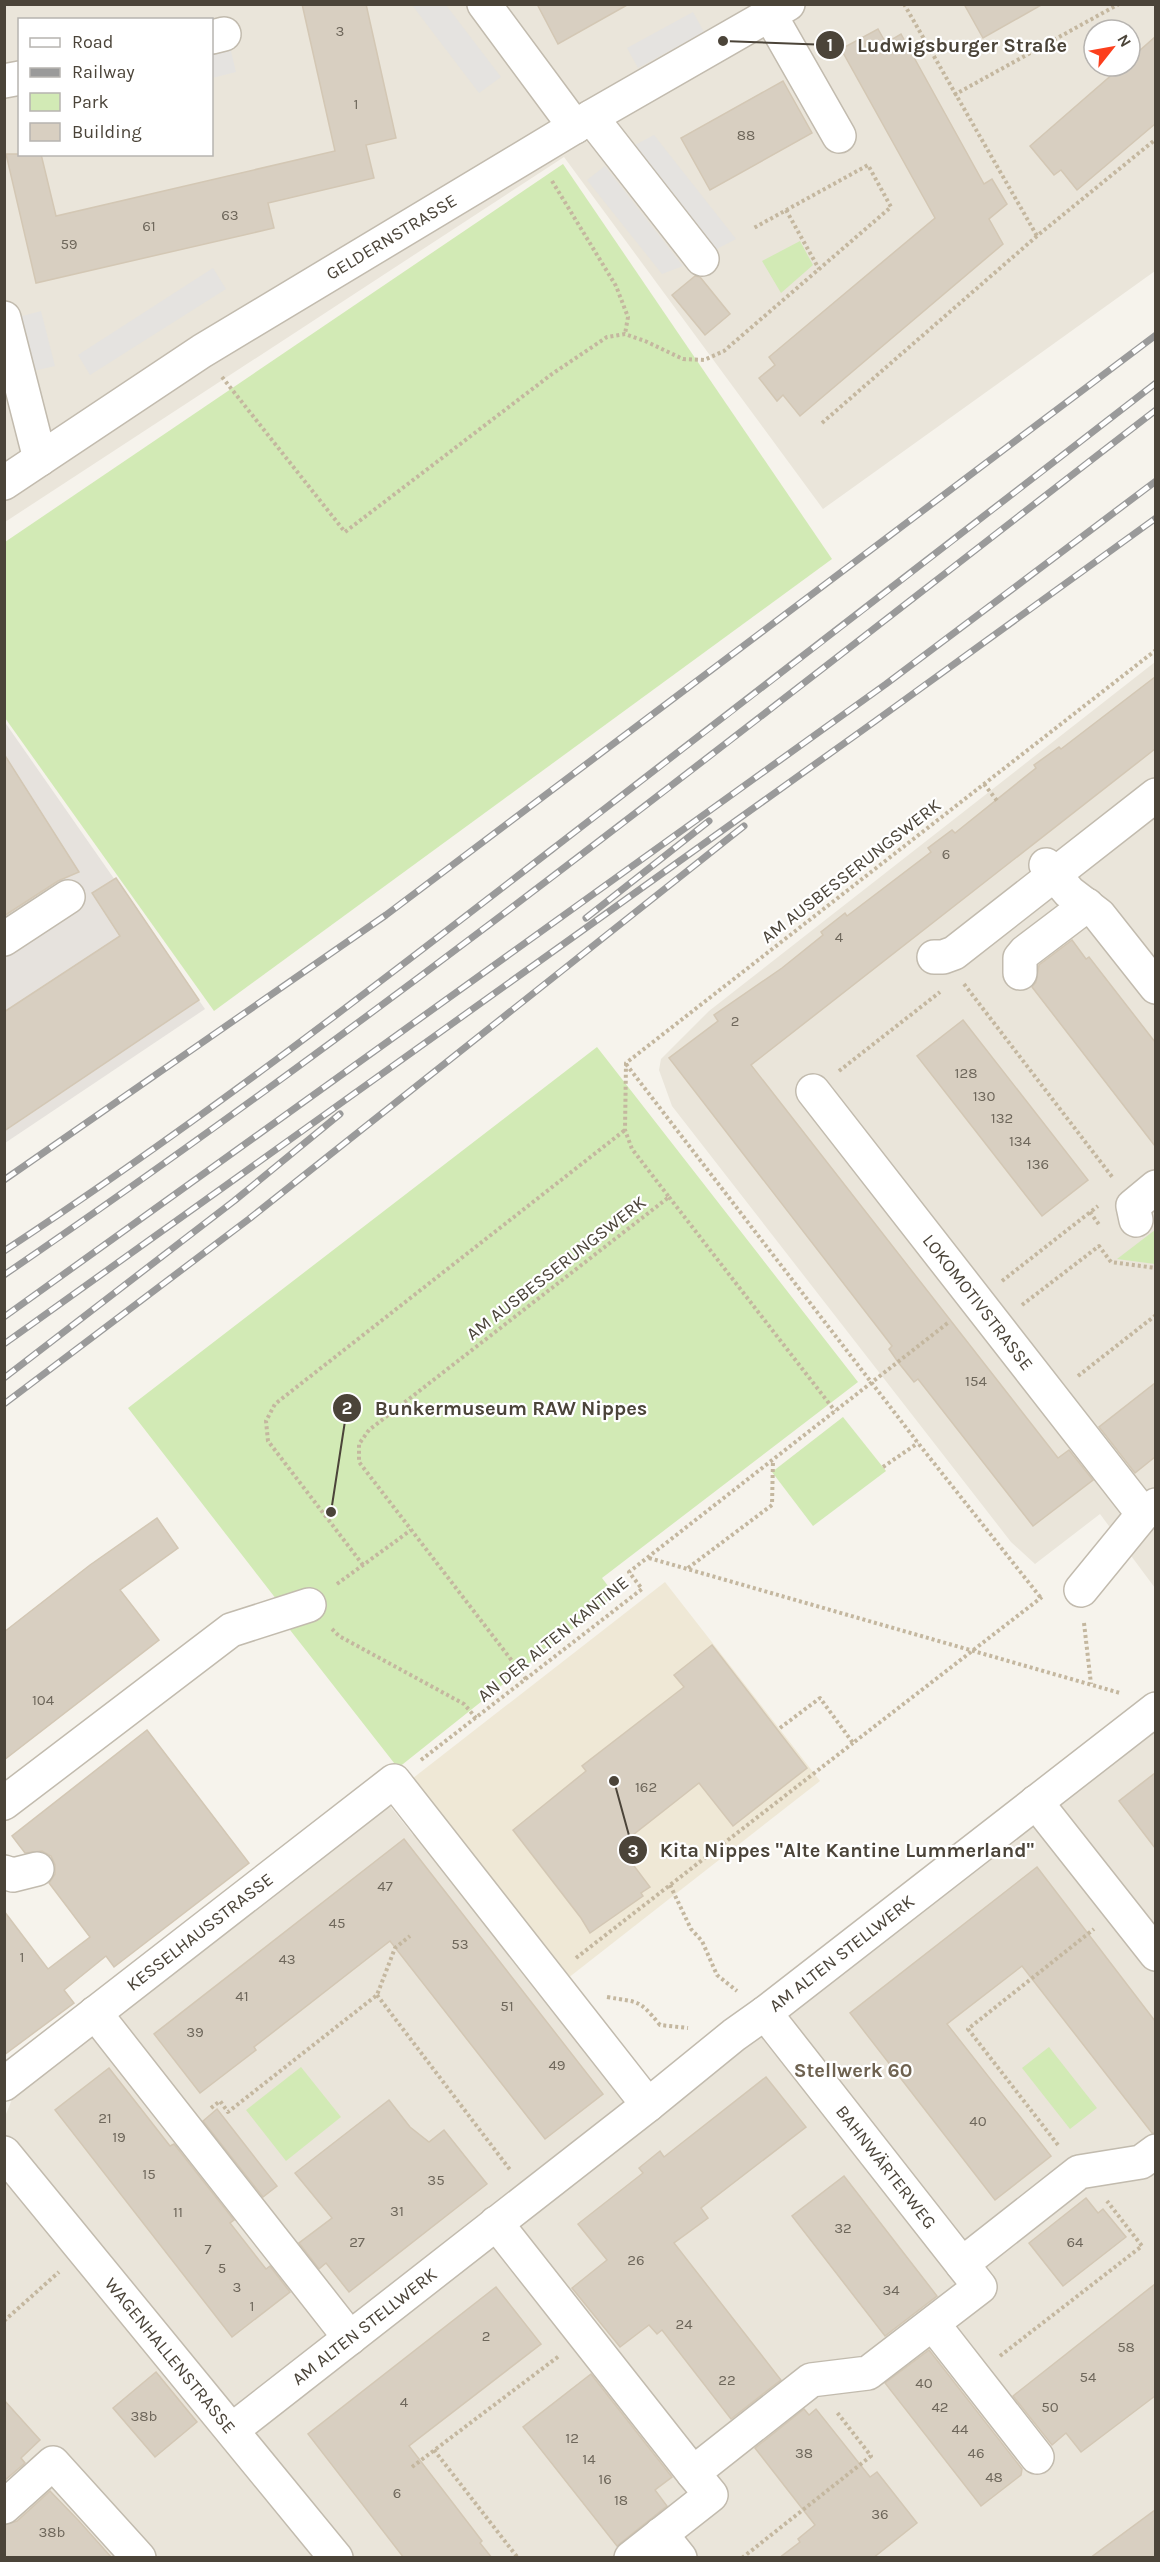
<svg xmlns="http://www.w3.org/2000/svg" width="1160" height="2562" viewBox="0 0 1160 2562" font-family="Karla,sans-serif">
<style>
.residential{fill:#eae5da;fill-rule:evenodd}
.industrial{fill:#e6e2dd}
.education{fill:#efe8d6}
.green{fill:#d2eab5}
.parking{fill:#e5e3e0}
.building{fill:#d8cfc1;stroke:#d3c7b4;stroke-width:1.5}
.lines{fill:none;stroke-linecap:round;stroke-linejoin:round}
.minor-casing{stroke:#c2bbae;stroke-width:36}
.path{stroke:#c4b79f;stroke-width:4;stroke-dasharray:3 3;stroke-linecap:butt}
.minor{stroke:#fff;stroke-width:33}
.rail-casing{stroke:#9a9a9a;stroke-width:7}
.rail{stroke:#fff;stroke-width:4.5;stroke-dasharray:14;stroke-linecap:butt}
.labels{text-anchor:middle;stroke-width:4.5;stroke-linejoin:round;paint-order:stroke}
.number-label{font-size:15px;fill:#6e675b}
.street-label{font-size:18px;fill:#4b4439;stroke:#fff}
.neighbourhood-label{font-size:20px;font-weight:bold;fill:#6e6250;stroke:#fff}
.leader{fill:none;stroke:#4b4439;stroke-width:2}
.callout-dot{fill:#4b4439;stroke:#fff;stroke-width:2}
.mark-label{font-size:18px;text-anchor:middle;font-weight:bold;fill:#fff}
.callout-label{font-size:20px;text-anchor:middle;font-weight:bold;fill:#4b4439;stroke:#fff;stroke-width:4.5;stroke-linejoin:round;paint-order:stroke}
</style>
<rect width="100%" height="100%" fill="#f6f3ec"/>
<!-- residential -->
<g class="residential">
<path d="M5 5H1155V271L823 509 564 157 5 522ZM20 20H212V154H20ZM1094 30H1130V66H1094Z"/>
<polygon points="1155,662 1155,1588 1100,1514 1035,1564 1011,1542 672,1106 659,1070 661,1059 709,1011"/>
<polygon points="1155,1724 1155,2557 346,2557 5,2136 4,2119 17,2087 385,1800 413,1835 421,1828 648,2120"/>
<polygon points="4,2173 324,2557 5,2557"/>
</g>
<!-- industrial -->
<polygon class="industrial" points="4,721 205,1009 5,1143 4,1143"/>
<!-- education -->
<polygon class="education" points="665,1582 820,1781 563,1982 408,1782"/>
<!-- green -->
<g class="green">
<polygon points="563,164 832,559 214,1011 5,718 5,542"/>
<polygon points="800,241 813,265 781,293 762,261"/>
<polygon points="597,1047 858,1382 602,1578 615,1595 398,1768 283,1621 280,1604 128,1408"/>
<polygon points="1155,1230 1155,1264 1117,1259"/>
<polygon points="843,1417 886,1471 813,1526 772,1472"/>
<polygon points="1049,2047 1097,2108 1070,2129 1022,2068"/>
<polygon points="301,2067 341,2117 286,2161 246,2110"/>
</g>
<!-- parking -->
<g class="parking">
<polygon points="412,5 446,5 501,77 479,93"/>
<polygon points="693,12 704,32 638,68 627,48"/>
<polygon points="229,43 236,72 212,78 212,48"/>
<polygon points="654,135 736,239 715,250 633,146"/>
<polygon points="605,166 683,266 662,274 587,180"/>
<polygon points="213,268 226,289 90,375 78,355"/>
<polygon points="41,311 55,366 29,372 15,318"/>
</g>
<!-- building -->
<g class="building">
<polygon points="302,4 366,4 396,138 366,145 374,178 268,203 274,228 36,283 6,154 41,154 56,216 335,151"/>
<polygon points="537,4 629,4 558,44"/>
<polygon points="964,4 1043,4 983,38"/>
<polygon points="878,29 886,43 901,34 984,184 992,179 1007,204 989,219 1003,244 800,416 783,395 777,401 759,378 775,365 769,357 935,218 841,49"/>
<polygon points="1155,37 1155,124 1077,190 1061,170 1054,175 1030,146 1122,66 1130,66 1130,59"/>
<polygon points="783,81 812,133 710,190 681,138"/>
<polygon points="695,276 700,277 730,314 705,335 672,295"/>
<polygon points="1155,677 1155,749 751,1065 1058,1458 1069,1450 1093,1480 1033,1526 918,1379 914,1382 898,1362 889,1349 892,1346 669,1058 718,1021 714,1015 782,968 823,935 821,932 845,913 847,916 931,852 928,848 952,830 955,833 1036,768 1034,765 1059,747 1061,749"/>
<polygon points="4,754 79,872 58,881 4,916"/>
<polygon points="116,878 199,1000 4,1131 4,1012 120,936 92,893"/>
<polygon points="1072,940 1086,959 1089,957 1155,1042 1155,1146 1032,987 1036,982 1039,965"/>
<polygon points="963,1020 1088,1180 1042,1216 917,1056"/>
<polygon points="1155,1383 1155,1457 1135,1473 1099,1427"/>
<polygon points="157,1518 178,1548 120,1590 159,1640 4,1760 4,1632 90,1565"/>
<polygon points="712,1645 807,1768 733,1826 699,1783 619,1846 650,1887 641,1893 643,1896 590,1933 581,1918 513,1830 586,1771 582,1766 684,1687 674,1675"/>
<polygon points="147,1730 249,1863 114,1967 106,1956 64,1990 74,2003 4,2055 4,1911 48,1969 90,1937 49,1883 55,1874 55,1865 51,1856 42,1851 25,1853 12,1836"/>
<polygon points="1155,1773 1155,1848 1119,1801"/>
<polygon points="404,1839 603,2094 545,2139 390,1941 254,2047 256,2050 200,2093 154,2034"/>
<polygon points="1037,1867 1155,2021 1155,2133 1152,2133 1022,1966 947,2024 1051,2156 995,2200 850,2013"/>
<polygon points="109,2068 170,2146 174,2144 234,2220 230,2223 266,2269 270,2266 290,2292 232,2337 55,2110"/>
<polygon points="766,2077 806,2127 701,2208 708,2218 674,2243 781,2380 731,2419 662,2330 657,2334 649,2325 620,2347 572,2288 607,2260 578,2224 643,2173 639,2168 660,2151 664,2157"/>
<polygon points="389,2100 410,2127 429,2142 444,2130 487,2184 349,2292 326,2263 319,2269 299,2243 332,2218 295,2173"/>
<polygon points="217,2109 277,2186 263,2197 203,2121"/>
<polygon points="844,2176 937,2296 885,2336 792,2216"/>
<polygon points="1086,2198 1098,2213 1103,2209 1126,2237 1063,2286 1029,2243"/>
<polygon points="1155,2284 1155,2396 1081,2452 1066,2433 1052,2445 1013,2396"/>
<polygon points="496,2287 541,2344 409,2446 482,2541 480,2543 492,2558 404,2558 308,2434"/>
<polygon points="929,2350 1022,2469 1021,2475 981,2506 885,2383"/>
<polygon points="156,2372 197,2422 155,2457 113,2408"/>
<polygon points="591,2374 672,2477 655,2490 667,2506 617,2546 523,2427"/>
<polygon points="4,2400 40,2440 21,2458 25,2463 4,2481"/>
<polygon points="804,2409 809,2415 816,2409 870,2477 877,2472 917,2523 873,2558 779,2558 800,2542 798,2539 815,2525 755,2448"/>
<polygon points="50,2491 79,2521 112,2558 4,2558 4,2525 17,2521"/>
<polygon points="1155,2510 1155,2558 1090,2558"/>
</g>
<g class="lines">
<!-- minor casing -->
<g class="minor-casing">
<g id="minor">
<polyline points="484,4 575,127"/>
<polyline points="770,15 839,136"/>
<polyline points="212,37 224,34"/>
<polyline points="4,81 20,78"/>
<polyline points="591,117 702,259"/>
<polyline points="4,318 40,459"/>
<path id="s1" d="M4 483 202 351 591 117 788 4"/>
<polyline points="1046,865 1069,892 1099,915 1156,987"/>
<polyline points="4,939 68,897"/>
<polyline points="934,957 943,957 954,953 1156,795"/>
<polyline points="1020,973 1020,958 1025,952 1087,905"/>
<path id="s2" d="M813 1091 1143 1514"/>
<polyline points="1136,1220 1133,1206 1156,1187"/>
<polyline points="1081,1590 1143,1514 1156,1505"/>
<polyline points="1036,1802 1156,1954"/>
<polyline points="4,1803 231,1630 309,1605"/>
<polyline points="4,1872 13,1875 37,1869"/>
<polyline points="95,2013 350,2338"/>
<path id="s3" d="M4 2084 394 1781 648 2105"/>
<path id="s4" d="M4 2153 336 2558"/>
<polyline points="496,2223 693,2473"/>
<polyline points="962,2264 1079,2172 1141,2162 1156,2151"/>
<polyline points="933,2324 1037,2457"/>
<path id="s5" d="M232 2430 648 2105 734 2035 765 2013 1156 1709"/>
<polyline points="4,2507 53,2463 139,2558"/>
<polyline points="661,2534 680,2558"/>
<polyline points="631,2558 711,2495 693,2473 811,2380 868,2373 980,2287 765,2013"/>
</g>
</g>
<!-- path -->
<g class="path">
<polyline points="904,4 1037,236"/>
<polyline points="954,95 1119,4"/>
<polyline points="552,181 616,286 628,317 625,334"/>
<polyline points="786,210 819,269"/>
<polyline points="222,377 345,532 552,374 607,337 625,334 645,341 683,359 704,360 724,351 891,207 868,165 752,229"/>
<polyline points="822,423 1037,236 1156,139"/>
<polyline points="984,784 998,802"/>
<polyline points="964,984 1113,1178"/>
<polyline points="626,1064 918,1443 1041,1598"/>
<polyline points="839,1071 940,992"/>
<polyline points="669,1197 835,1411"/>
<polyline points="1090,1212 1100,1226"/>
<polyline points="1002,1281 1098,1206"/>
<polyline points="1022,1305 1099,1246 1111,1262 1156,1268"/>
<polyline points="1078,1376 1156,1315"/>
<polyline points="883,1467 918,1443"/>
<polyline points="649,1558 1120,1693"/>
<polyline points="363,1565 268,1441 266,1421 275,1404 625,1130"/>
<polyline points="688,1568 772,1505 773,1460"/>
<polyline points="337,1584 411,1530"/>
<polyline points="1084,1623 1091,1684"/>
<polyline points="332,1629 339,1636 464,1704 476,1718"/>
<polyline points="526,1679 359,1462 359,1444 369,1430 669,1197 632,1149 625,1130 626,1063 1156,650"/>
<polyline points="780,1728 820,1698 853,1743 1042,1597"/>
<polyline points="421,1760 642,1589 629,1572 949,1322"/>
<polyline points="670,1885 691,1929 702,1941 717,1975 737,1991"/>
<polyline points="576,1958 853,1743"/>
<polyline points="377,1995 511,2171"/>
<path d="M607 1997C639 2003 638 1998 660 2025L688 2028"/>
<polyline points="211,2108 220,2101 228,2112 377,1995 395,1948 410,1936"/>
<polyline points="1058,2145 968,2029 1094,1929"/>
<polyline points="4,2321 59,2272"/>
<polyline points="1000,2356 1142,2246 1107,2201"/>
<polyline points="434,2450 518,2558"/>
<polyline points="412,2467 559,2356"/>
<polyline points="742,2558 871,2456 836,2411"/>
</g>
<!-- minor -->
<use href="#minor" class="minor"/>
<!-- rail casing -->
<g class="rail-casing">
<g id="rail">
<polyline points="586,918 709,821"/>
<polyline points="4,1180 386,915 1156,335"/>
<path d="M4 1251C196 1125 378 984 559 844 758 691 957 537 1156 383"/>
<path d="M4 1275C401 1004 776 703 1156 410"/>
<polyline points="4,1317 886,684 1156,481"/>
<polyline points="4,1344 874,722 1156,518"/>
<polyline points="4,1378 234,1201 340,1114"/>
<polyline points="4,1404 249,1219 744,826"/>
</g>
</g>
<!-- rail -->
<use href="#rail" class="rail"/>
</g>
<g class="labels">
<!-- number labels -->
<g class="number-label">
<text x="340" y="36">3</text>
<text x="356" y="109">1</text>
<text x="746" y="140">88</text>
<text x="230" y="220">63</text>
<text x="149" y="231">61</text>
<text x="69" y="249">59</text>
<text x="946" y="859">6</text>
<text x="839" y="942">4</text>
<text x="735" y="1026">2</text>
<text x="966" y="1078">128</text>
<text x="984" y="1101">130</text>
<text x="1002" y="1123">132</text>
<text x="1020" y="1146">134</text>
<text x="1038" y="1169">136</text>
<text x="976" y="1386">154</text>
<text x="43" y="1705">104</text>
<text x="646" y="1792">162</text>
<text x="385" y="1891">47</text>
<text x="337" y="1928">45</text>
<text x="460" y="1949">53</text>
<text x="22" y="1962">1</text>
<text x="287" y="1964">43</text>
<text x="242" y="2001">41</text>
<text x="507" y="2011">51</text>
<text x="195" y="2037">39</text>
<text x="557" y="2070">49</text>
<text x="105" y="2123">21</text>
<text x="978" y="2126">40</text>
<text x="119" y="2142">19</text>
<text x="149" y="2179">15</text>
<text x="436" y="2185">35</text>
<text x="397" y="2216">31</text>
<text x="178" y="2217">11</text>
<text x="843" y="2233">32</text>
<text x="357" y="2247">27</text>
<text x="1075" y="2247">64</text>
<text x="208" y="2254">7</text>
<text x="636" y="2265">26</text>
<text x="222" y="2273">5</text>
<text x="237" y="2292">3</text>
<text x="891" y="2295">34</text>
<text x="252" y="2311">1</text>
<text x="684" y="2329">24</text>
<text x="486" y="2341">2</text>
<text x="1126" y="2352">58</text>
<text x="1088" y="2382">54</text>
<text x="727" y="2385">22</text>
<text x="924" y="2388">40</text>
<text x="404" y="2407">4</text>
<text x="940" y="2412">42</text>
<text x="1050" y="2412">50</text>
<text x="144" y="2421">38b</text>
<text x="960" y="2434">44</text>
<text x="572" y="2443">12</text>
<text x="804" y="2458">38</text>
<text x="976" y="2458">46</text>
<text x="589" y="2464">14</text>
<text x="994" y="2482">48</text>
<text x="605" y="2484">16</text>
<text x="397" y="2498">6</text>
<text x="621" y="2505">18</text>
<text x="880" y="2519">36</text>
<text x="52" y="2537">38b</text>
</g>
<!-- street labels -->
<g class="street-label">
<text dy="6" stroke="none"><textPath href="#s1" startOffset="459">GELDERNSTRASSE</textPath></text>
<text transform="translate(851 871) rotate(-38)" y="6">AM AUSBESSERUNGSWERK</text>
<text transform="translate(556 1268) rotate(-38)" y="6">AM AUSBESSERUNGSWERK</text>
<text dy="6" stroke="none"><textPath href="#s2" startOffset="268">LOKOMOTIVSTRASSE</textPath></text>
<text transform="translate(553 1639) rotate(-39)" y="6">AN DER ALTEN KANTINE</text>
<text dy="6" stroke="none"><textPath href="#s3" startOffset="248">KESSELHAUSSTRASSE</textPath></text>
<text dy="6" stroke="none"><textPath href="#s5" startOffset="774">AM ALTEN STELLWERK</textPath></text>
<text transform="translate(886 2167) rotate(52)" y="6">BAHNWÄRTERWEG</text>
<text dy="6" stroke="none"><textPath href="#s5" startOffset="168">AM ALTEN STELLWERK</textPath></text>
<text dy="6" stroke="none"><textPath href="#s4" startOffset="262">WAGENHALLENSTRASSE</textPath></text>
</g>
<!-- neighbourhood labels -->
<g class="neighbourhood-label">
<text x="853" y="2077">Stellwerk 60</text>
</g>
</g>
<!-- callouts -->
<path class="leader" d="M723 41L830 45M331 1512L347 1408M614 1781L633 1850"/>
<g class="callout-dot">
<circle cx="723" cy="41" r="6"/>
<circle cx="331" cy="1512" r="6"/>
<circle cx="614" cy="1781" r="6"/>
<circle cx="830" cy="45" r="15"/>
<circle cx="347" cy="1408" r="15"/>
<circle cx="633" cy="1850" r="15"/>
</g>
<g class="mark-label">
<text x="830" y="51">1</text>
<text x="347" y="1414">2</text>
<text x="633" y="1857">3</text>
</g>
<g class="callout-label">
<text x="962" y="52">Ludwigsburger Straße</text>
<text x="511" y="1415">Bunkermuseum RAW Nippes</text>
<text x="847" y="1857">Kita Nippes "Alte Kantine Lummerland"</text>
</g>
<!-- border -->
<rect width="1160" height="2562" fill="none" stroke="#4b4439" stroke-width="12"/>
<!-- legend -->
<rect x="18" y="18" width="195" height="138" fill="#ffffff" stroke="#b7b4b0" stroke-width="1.5"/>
<rect x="30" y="38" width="30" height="9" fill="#ffffff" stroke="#b7b4b0" stroke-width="1.5"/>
<text x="72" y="48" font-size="18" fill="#4b4439">Road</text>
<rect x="30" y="68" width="30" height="9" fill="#9a9a9a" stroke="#b7b4b0" stroke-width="1.5"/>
<text x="72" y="78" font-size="18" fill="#4b4439">Railway</text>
<rect x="30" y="93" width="30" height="18" fill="#d2eab5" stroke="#b7b4b0" stroke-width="1.5"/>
<text x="72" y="108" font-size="18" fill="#4b4439">Park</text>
<rect x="30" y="123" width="30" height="18" fill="#d8cfc1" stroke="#b7b4b0" stroke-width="1.5"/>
<text x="72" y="138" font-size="18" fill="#4b4439">Building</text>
<!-- north arrow -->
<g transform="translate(1112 48) rotate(59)"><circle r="28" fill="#ffffff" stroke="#b7b4b0" stroke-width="1.5"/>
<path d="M0-4.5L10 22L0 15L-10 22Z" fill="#fc3f1d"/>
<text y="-9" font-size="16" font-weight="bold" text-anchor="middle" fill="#4b4439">N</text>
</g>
</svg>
